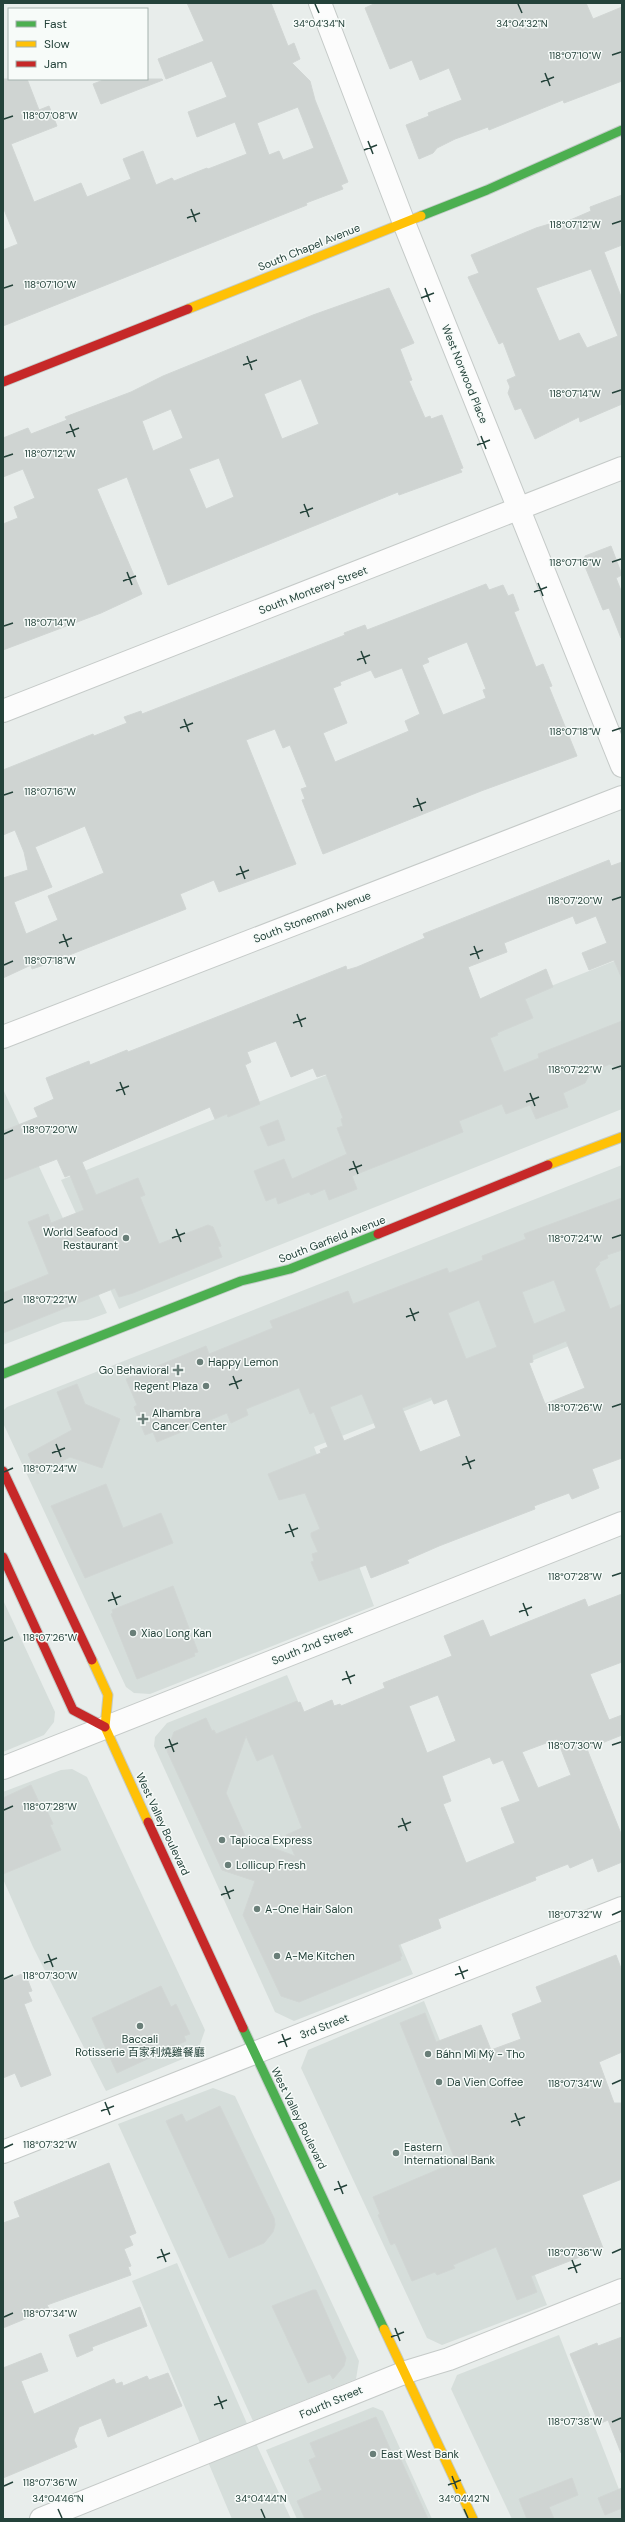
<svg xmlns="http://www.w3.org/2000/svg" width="625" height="2522" viewBox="0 0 625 2522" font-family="'DM Sans','Noto Sans SC',sans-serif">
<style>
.built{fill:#d6dedb}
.building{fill:#cfd4d2;stroke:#d1d6d4;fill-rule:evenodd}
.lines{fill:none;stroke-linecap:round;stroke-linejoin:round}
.street-casing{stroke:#c5cac8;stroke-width:24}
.fast-casing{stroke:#c3cbc8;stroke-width:11}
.slow-casing{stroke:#c3cbc8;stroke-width:11}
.jam-casing{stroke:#c3cbc8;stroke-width:11}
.street{stroke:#fcfcfc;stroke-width:22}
.fast{stroke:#4caf50;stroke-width:9}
.slow{stroke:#ffc107;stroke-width:9}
.jam{stroke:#c62828;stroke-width:9}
.ticks{fill:none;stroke:#24423a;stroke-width:1.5}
.poi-dot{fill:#697e78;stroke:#f7fbf9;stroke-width:1.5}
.labels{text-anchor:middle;stroke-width:3;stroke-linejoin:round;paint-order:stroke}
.street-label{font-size:11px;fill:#24423a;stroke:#f7fbf9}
.poi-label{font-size:11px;fill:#24423a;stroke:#f7fbf9;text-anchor:start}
.ticks-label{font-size:10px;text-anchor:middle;fill:#24423a;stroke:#f7fbf9;stroke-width:3;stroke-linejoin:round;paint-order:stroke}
</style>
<rect width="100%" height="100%" fill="#e8edeb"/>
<!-- built -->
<g class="built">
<polygon points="622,958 622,1109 119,1309 61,1180"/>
<polygon points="3,1089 107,1313 88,1320 63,1322 3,1345"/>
<polygon points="622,1165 622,1325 314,1447 374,1606 150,1694 134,1693 126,1687 3,1423 3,1411 7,1407"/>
<polygon points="3,1600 55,1712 54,1722 44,1735 3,1752"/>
<polygon points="287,1675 413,1974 294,2021 275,2012 154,1746 155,1737 167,1723"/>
<polygon points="72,1769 87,1777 205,2030 197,2053 106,2091 33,1947 3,1879 3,1792 61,1770"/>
<polygon points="424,2001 547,2305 442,2345 427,2338 301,2068 308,2050"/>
<polygon points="213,2088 235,2096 359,2361 356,2379 253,2421 118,2124"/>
<polygon points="177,2263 252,2435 291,2519 232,2519 132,2281"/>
<polygon points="559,2335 622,2497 622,2519 512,2519 451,2389 457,2375"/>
<polygon points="373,2407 383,2411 432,2519 297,2519 266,2450"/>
</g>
<!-- building -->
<g class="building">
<path d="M187 3H271L288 46 294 43 300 59 292 63 310 81 315 100 348 182 341 185 343 189 306 203 307 205 3 326V250L18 244 3 207V79H27L39 110 49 106 57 126 11 144 34 202 81 183 87 197 131 179 123 159 143 151 156 185 172 178 174 181 207 168 208 169 247 154 235 122 197 137 188 112 227 97 212 61 166 79 158 59 204 41ZM298 107 314 148 283 160 279 151 269 155 257 123Z"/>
<polygon points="376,3 586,3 593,19 622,7 622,81 564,103 563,100 489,130 488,127 455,139 437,148 433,153 419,159 406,125 429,116 428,113 462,100 449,68 420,80 412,60 390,69 365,8"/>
<polygon points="106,79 162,79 163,80 101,104 93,84"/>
<path d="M622 195V245L604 252 622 299V404L580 422 579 417 535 439 521 408 515 410 508 393 510 387 507 380 516 376 503 342 499 344 471 284 468 277 479 273 471 255 536 228 556 222 561 224 591 211 590 207ZM591 269 618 336 587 348 579 333 559 341 536 288Z"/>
<path d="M389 288 414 343 400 349 412 380 409 381 425 418 430 416 431 419 442 415 463 468 460 469 462 472 399 495 398 492 168 585 127 477 97 489 142 594 101 613 3 650V524L18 518 14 507 35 498 23 469 3 477V438L28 428 31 434 67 420 65 417 131 392 163 376 313 315ZM301 379 319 424 282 439 264 394ZM171 409 183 438 153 451 142 421ZM219 458 234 497 206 509 189 469Z"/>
<polygon points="611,546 622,575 616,578 622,593 621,638 609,608 603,610 584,564 585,556"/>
<path d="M486 584 489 590 503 585 508 596 513 594 519 610 514 612 536 667 543 664 552 686 549 687 577 756 481 791 323 854 302 800 305 799 301 789 307 787 290 745 283 748 275 729 246 740 296 864 219 892 214 880 180 894 186 909 44 965 32 969 31 965 3 978V878L28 870 24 852 15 830 3 835V770L93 734 94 736 127 723 124 717 141 711 142 714 345 635 344 633 365 625 367 630ZM467 642 486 689 483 690 486 698 443 715 422 665 429 662 427 658ZM402 668 420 714 405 721 409 731 335 762 323 733 347 723 333 688 341 685 340 682 371 670 375 678ZM85 826 104 873 48 896 58 920 26 934 14 902 52 887 35 847Z"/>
<polygon points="609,860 611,866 622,862 622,979 614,960 589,970 582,953 607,943 596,916 576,924 573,916 504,943 507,952 468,967 480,999 546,969 553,987 525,999 533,1018 497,1033 498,1035 490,1038 504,1072 539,1058 538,1054 622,1021 622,1071 610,1064 590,1073 585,1083 563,1093 568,1107 536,1119 530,1105 506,1114 502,1104 459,1121 463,1132 352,1176 357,1189 329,1200 325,1189 311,1195 309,1192 278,1204 276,1197 266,1201 254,1171 284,1159 292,1179 347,1154 337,1128 343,1126 341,1119 343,1118 326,1074 317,1077 313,1068 291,1077 276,1041 247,1052 251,1062 245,1065 260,1104 228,1117 227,1114 215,1119 210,1107 82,1162 96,1195 138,1178 145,1195 140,1197 159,1244 208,1225 213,1227 221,1246 218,1247 222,1257 133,1293 119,1297 115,1288 3,1333 3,1293 49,1274 28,1222 48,1214 51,1223 84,1210 70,1175 65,1177 57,1159 3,1180 3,1131 38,1117 34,1108 54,1099 46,1078 89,1061 90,1065 127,1050 128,1052 346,966 347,970 357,967 425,938 423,934"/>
<polygon points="278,1120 285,1140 268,1146 260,1127"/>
<path d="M622 1198V1250L607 1255 608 1258 599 1262 600 1264 595 1269 610 1309 622 1304V1458L592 1469 599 1488 572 1499 569 1493 534 1506 535 1509 439 1546 407 1560 409 1563 371 1578 366 1565 319 1581 311 1562 314 1561 312 1554 318 1552 311 1536V1533L320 1529 305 1493 279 1500 268 1474 321 1453 320 1450 328 1447 314 1412 310 1414 299 1388 246 1409 248 1415 231 1423 227 1413 157 1442 153 1432 145 1435 134 1407 137 1405 126 1379 206 1346 209 1354 273 1328 270 1321 348 1291 353 1304 447 1268 449 1273 483 1260 482 1256 526 1239 524 1234ZM554 1280 566 1311 534 1324 522 1292ZM479 1300 497 1347 466 1359 448 1313ZM566 1341 585 1388 545 1404 529 1363 533 1362 532 1355ZM362 1394 376 1428 344 1441 330 1407ZM431 1397 434 1404 447 1399 461 1436 420 1452 402 1408Z"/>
<polygon points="77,1384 85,1404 120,1419 102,1468 70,1457 37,1474 28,1454 72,1430 57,1392"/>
<polygon points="106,1484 123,1528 161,1513 173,1543 85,1578 51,1506"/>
<polygon points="173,1586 198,1652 194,1653 195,1656 137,1679 111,1614 113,1613 112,1610"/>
<path d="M622 1594V1662L590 1674 609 1720 622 1715V1735L587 1749 622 1836V1862L598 1872 593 1858 570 1868 568 1864 535 1877 536 1880 438 1919 441 1928 398 1945 402 1956 400 1957 401 1960 299 2002 281 1996 243 1915 255 1881 222 1870 167 1751 174 1732 206 1718 212 1731 214 1730 216 1734 297 1701 298 1703 300 1702 304 1712 332 1700 334 1706 340 1704 341 1706 385 1688 383 1683 452 1656 444 1636 483 1620 490 1637 585 1599 588 1607ZM438 1695 456 1741 427 1753 409 1706ZM246 1736 257 1761 273 1754 302 1828 286 1835 295 1856 246 1838 226 1793ZM557 1739 571 1775 538 1788 522 1752ZM490 1757 493 1764 503 1760 520 1801 501 1808 515 1843 466 1863 443 1804 451 1801 442 1776Z"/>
<polygon points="31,1785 43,1811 46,1809 53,1824 50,1825 61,1850 3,1874 3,1798"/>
<polygon points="616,1955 622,1971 622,2052 599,2062 614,2103 622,2103 622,2179 582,2195 603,2248 531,2276 537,2292 517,2300 496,2247 453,2265 455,2268 437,2275 435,2272 412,2281 395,2243 391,2245 378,2215 380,2214 373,2197 456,2162 400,2023 425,2013 436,2042 481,2025 491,2050 521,2039 512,2014 542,2002 536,1987"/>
<polygon points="25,1973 32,1991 28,1992 32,2001 24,2004 51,2075 21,2087 15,2073 3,2078 3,1981"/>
<polygon points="161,1986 171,2007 176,2004 190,2034 184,2036 186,2041 117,2073 92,2018"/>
<polygon points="220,2106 274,2218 275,2225 273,2232 264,2243 229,2258 166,2121 182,2114 186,2122"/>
<polygon points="109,2163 136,2233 129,2236 133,2245 124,2249 131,2266 128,2267 131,2275 47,2305 49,2309 3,2328 3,2223 20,2217 14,2202"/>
<polygon points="313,2290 316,2290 346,2358 344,2366 333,2379 330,2374 308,2383 272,2306"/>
<polygon points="140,2307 147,2326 92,2347 93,2350 77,2357 69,2335"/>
<polygon points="622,2337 622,2453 621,2453 608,2420 599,2424 570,2354 597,2343 598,2346"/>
<polygon points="41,2353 48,2371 21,2381 34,2414 114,2379 116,2384 122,2382 123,2386 147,2376 149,2380 168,2373 182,2406 108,2437 101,2418 79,2427 74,2440 77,2447 3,2478 3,2368"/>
<polygon points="376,2417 395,2460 400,2458 428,2519 305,2519 297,2501 322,2490 309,2460 316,2457 310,2443"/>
<polygon points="572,2478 578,2495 549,2507 554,2519 527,2519 519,2499"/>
<polygon points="622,2488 622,2508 605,2515 598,2498"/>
</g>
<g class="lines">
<!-- street casing -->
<g class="street-casing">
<g id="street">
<polyline points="320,3 404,223 622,766"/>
<polyline points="3,711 622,468"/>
<polyline points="3,1037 622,797"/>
<polyline points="3,1768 622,1523"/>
<polyline points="3,2152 622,1908"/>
<polyline points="41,2519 406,2372 449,2359 622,2290"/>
</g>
</g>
<!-- fast casing -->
<g class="fast-casing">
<g id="fast">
<polyline points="421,216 487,190 622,130"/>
<polyline points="3,1374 241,1281 290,1269 378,1234"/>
<polyline points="243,2028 384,2329"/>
</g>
</g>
<!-- slow casing -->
<g class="slow-casing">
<g id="slow">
<polyline points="188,309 421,216"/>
<polyline points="548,1165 622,1137"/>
<polyline points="92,1660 108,1695 105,1727 148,1822"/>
<polyline points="384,2329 473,2519"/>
</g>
</g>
<!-- jam casing -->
<g class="jam-casing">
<g id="jam">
<polyline points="3,382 188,309"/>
<polyline points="378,1234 548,1165"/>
<polyline points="3,1471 92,1660"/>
<polyline points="3,1557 73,1710 105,1727"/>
<polyline points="148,1822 243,2028"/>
</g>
</g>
<!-- street -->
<use href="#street" class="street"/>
<!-- fast -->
<use href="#fast" class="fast"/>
<!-- slow -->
<use href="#slow" class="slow"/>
<!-- jam -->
<use href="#jam" class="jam"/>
</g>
<!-- ticks -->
<path class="ticks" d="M315 4 319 13M518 4 522 13M612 55 621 52M545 73 550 86M541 82 554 77M4 119 13 116M368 141 373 154M364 150 377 145M191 209 196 222M187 218 200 213M612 224 621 221M4 288 13 285M425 288 430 302M421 298 434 293M247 356 252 370M243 365 257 360M612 393 621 390M70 424 75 437M66 433 79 428M481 436 486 449M477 445 490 440M4 457 13 454M304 504 309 517M300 513 313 508M612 562 621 559M127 572 132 585M123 581 136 576M538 583 543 596M534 592 547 587M4 626 13 623M361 651 366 664M357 660 370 655M184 719 189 732M180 728 193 723M612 731 621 728M4 795 13 792M417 798 422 811M413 807 426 802M240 866 245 879M236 875 249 870M612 900 621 897M63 934 68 947M59 943 72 938M474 946 479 959M470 955 483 950M4 965 13 961M297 1014 302 1027M293 1023 306 1018M612 1069 621 1066M120 1082 125 1095M116 1091 129 1086M530 1093 535 1106M526 1102 539 1097M4 1134 13 1130M353 1161 358 1174M349 1170 362 1165M176 1229 181 1242M172 1238 185 1233M612 1238 621 1235M4 1303 13 1299M410 1308 415 1321M406 1317 419 1312M233 1376 238 1389M229 1385 242 1380M612 1407 621 1404M56 1444 61 1457M52 1453 65 1448M466 1456 471 1469M462 1465 475 1460M4 1472 13 1468M289 1524 294 1537M285 1533 298 1528M612 1576 621 1573M112 1592 117 1605M108 1601 121 1596M523 1603 528 1616M519 1612 532 1607M4 1641 13 1637M346 1671 351 1684M342 1680 355 1675M169 1739 174 1752M612 1745 621 1742M165 1748 178 1743M4 1810 13 1806M402 1818 407 1831M398 1827 411 1822M225 1886 230 1899M221 1895 234 1890M612 1915 621 1911M48 1954 53 1967M44 1963 57 1958M459 1966 464 1979M455 1975 468 1970M4 1979 13 1975M282 2034 287 2047M278 2043 291 2038M612 2084 621 2080M105 2102 110 2115M101 2111 114 2106M515 2113 520 2126M511 2122 525 2117M4 2148 13 2144M338 2181 343 2194M334 2190 347 2185M161 2249 166 2262M612 2253 621 2249M157 2258 170 2253M572 2260 577 2273M568 2269 581 2264M4 2317 13 2313M395 2328 400 2341M391 2337 404 2332M218 2396 223 2409M214 2405 227 2400M612 2422 621 2418M452 2476 457 2489M448 2485 461 2480M4 2486 13 2482M58 2509 62 2518M261 2509 265 2518M464 2509 468 2518"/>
<!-- markers -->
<g class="poi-dot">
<circle cx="126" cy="1238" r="4"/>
<circle cx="200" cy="1362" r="4"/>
<path d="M176 1364h4v4h4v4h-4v4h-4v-4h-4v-4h4z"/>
<circle cx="206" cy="1386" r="4"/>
<path d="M141 1413h4v4h4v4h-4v4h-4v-4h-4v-4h4z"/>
<circle cx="133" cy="1633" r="4"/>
<circle cx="222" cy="1840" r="4"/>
<circle cx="228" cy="1865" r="4"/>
<circle cx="257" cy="1909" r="4"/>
<circle cx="277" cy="1956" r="4"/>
<circle cx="140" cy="2026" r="4"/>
<circle cx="428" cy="2054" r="4"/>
<circle cx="439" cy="2082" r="4"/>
<circle cx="396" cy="2153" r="4"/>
<circle cx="373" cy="2454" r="4"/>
</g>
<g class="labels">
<!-- street labels -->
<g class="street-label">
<text transform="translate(309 247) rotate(-22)" y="4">South Chapel Avenue</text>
<text transform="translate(465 374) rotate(68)" y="4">West Norwood Place</text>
<text transform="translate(313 590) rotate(-21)" y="4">South Monterey Street</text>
<text transform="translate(312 917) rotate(-21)" y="4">South Stoneman Avenue</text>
<text transform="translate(332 1239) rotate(-21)" y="4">South Garfield Avenue</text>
<text transform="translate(312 1645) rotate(-22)" y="4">South 2nd Street</text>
<text transform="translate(163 1824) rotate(65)" y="4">West Valley Boulevard</text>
<text transform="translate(324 2026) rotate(-21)" y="4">3rd Street</text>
<text transform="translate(299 2118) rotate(64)" y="4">West Valley Boulevard</text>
<text transform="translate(331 2402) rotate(-23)" y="4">Fourth Street</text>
</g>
<!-- poi labels -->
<g class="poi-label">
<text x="118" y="1236" text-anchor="end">World Seafood<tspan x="118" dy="13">Restaurant</tspan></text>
<text x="208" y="1366">Happy Lemon</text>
<text x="169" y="1374" text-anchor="end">Go Behavioral</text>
<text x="198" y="1390" text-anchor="end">Regent Plaza</text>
<text x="152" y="1417">Alhambra<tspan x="152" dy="13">Cancer Center</tspan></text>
<text x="141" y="1637">Xiao Long Kan</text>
<text x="230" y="1844">Tapioca Express</text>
<text x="236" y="1869">Lollicup Fresh</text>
<text x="265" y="1913">A-One Hair Salon</text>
<text x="285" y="1960">A-Me Kitchen</text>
<text x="140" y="2043" text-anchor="middle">Baccali<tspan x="140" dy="13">Rotisserie 百家利燒雞餐廳</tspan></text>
<text x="436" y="2058">Báhn Mì Mỹ - Tho</text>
<text x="447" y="2086">Da Vien Coffee</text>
<text x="404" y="2151">Eastern<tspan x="404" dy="13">International Bank</tspan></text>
<text x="381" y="2458">East West Bank</text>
</g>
</g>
<g class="ticks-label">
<text x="319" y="27">34°04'34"N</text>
<text x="522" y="27">34°04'32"N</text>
<text x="575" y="59">118°07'10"W</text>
<text x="50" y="119">118°07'08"W</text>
<text x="575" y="228">118°07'12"W</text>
<text x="50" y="288">118°07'10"W</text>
<text x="575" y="397">118°07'14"W</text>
<text x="50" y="457">118°07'12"W</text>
<text x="575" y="566">118°07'16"W</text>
<text x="50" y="626">118°07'14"W</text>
<text x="575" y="735">118°07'18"W</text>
<text x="50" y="795">118°07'16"W</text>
<text x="575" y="904">118°07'20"W</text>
<text x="50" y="964">118°07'18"W</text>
<text x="575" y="1073">118°07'22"W</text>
<text x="50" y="1133">118°07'20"W</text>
<text x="575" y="1242">118°07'24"W</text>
<text x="50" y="1303">118°07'22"W</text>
<text x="575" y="1411">118°07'26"W</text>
<text x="50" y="1472">118°07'24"W</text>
<text x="575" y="1580">118°07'28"W</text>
<text x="50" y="1641">118°07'26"W</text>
<text x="575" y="1749">118°07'30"W</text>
<text x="50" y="1810">118°07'28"W</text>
<text x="575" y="1918">118°07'32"W</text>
<text x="50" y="1979">118°07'30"W</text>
<text x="575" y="2087">118°07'34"W</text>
<text x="50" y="2148">118°07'32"W</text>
<text x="575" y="2256">118°07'36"W</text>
<text x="50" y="2317">118°07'34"W</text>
<text x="575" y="2425">118°07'38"W</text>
<text x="50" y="2486">118°07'36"W</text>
<text x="58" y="2502">34°04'46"N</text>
<text x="261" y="2502">34°04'44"N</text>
<text x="464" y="2502">34°04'42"N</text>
</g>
<!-- border -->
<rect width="625" height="2522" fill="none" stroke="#24423a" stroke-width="8"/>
<!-- legend -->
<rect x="8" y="8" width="140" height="72" fill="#f7fbf9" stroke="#a3b1ad"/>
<rect x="16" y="21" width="20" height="6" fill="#4caf50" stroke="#a3b1ad"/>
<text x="44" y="28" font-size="12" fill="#24423a">Fast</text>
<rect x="16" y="41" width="20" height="6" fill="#ffc107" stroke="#a3b1ad"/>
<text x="44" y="48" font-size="12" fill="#24423a">Slow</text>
<rect x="16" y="61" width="20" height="6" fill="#c62828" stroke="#a3b1ad"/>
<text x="44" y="68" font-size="12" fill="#24423a">Jam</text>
</svg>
